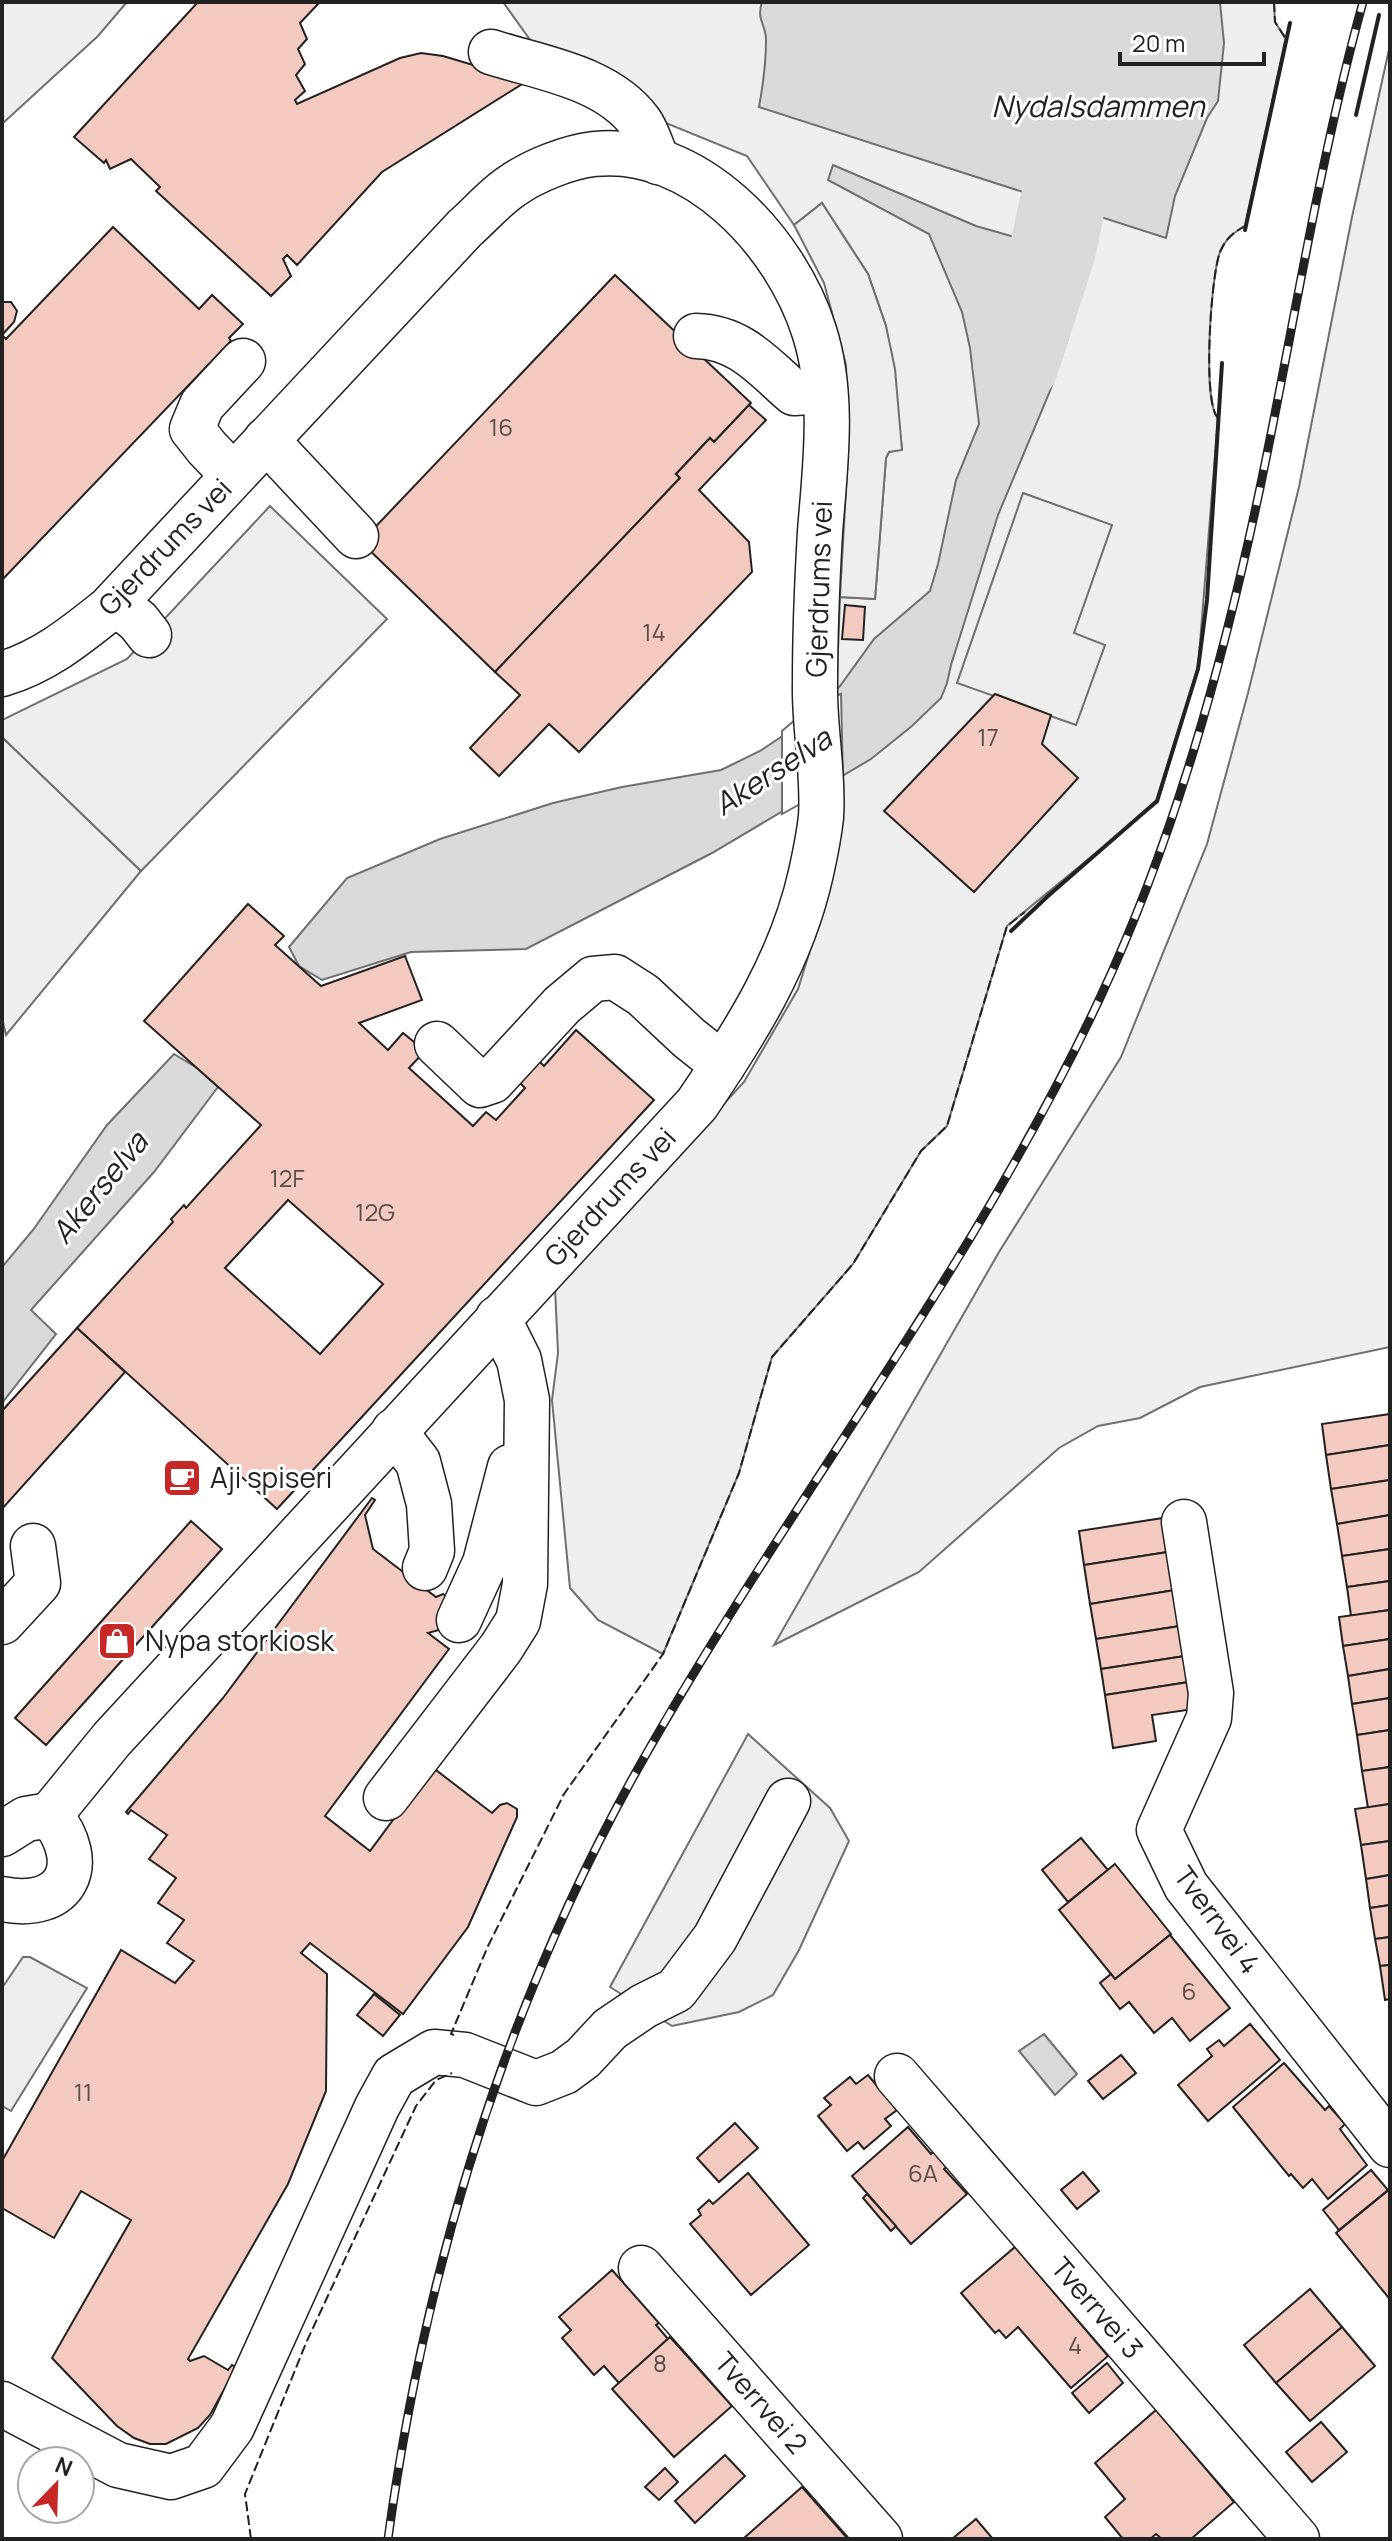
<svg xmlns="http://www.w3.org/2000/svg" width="1392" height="2541" viewBox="0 0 1392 2541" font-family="Manrope,sans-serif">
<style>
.green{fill:#eee;stroke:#6f6f6f;stroke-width:2}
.parking{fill:#ededed;stroke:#6f6f6f;stroke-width:2}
.water{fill:#d9d9d9;stroke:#6f6f6f;stroke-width:2}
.pier{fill:#fff;stroke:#6f6f6f;stroke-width:2}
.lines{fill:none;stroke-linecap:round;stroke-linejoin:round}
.river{stroke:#d9d9d9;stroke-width:86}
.building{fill:#f3c9c0;stroke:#222;stroke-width:2;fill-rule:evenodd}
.minor-casing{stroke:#222;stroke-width:47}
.minor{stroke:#fff;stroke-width:44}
.rail-casing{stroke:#222;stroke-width:9}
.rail{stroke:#fff;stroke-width:6;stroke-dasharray:18;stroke-linecap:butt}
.fence{stroke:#222;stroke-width:2;stroke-dasharray:10 4;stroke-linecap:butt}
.wall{stroke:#222;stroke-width:4}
.labels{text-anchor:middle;stroke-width:6;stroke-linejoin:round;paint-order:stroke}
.number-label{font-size:24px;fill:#564c4a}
.street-label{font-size:28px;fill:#222;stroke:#fff}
.poi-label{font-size:28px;fill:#222;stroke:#fff;text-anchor:start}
.water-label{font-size:30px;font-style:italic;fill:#222;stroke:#fff}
</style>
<rect width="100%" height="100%" fill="#fff"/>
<!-- green -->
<g class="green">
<polygon points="2,2 127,2 98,36 2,124"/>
<path d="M503 2H1274L1275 22 1286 39 1245 226C1233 233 1226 238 1220 252 1211 275 1202 402 1218 418L1198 668 1158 802 1007 926 947 1126 921 1151 853 1264 772 1357 739 1473 663 1654 598 1620 570 1588 552 1400 558 1353 555 1288 744 1082 798 989 829 889 840 597 875 599 886 458 889 452 902 449 886 326 868 274 822 203 794 225 747 156 558 79Z"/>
<polygon points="1390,45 1390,1347 1200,1387 1140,1418 1098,1426 1059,1448 919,1572 774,1645 999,1252 1121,1057 1207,844 1248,693 1299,487 1352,217"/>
<polygon points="2,737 141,871 6,1035 2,1018"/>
</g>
<!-- parking -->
<g class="parking">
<polygon points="822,203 868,274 886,326 895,369 902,450 889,452 886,458 875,599 840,597 848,453 846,365 824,283 794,225"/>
<polygon points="1023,493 1112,525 1074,633 1105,645 1076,725 957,683"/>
<polygon points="270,506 387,619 141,871 2,737 2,720 127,659"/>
<polygon points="748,1734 830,1808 849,1841 799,1950 773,1995 739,2012 672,2026 610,1987"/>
<polygon points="23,1957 30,1957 87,1988 11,2111 2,2106 2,1988"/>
</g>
<!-- water -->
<g class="water">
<path d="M762 2H1220L1224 43 1218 101 1207 118 1175 196 1166 238 759 107C763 85 766 63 766 40 766 24 756 20 762 2Z"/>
<polygon points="833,165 976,226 1063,251 1066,271 1073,278 1077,306 1067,341 1050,391 998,515 951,665 947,683 941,698 912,726 871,759 712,853 526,949 411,952 322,980 299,966 289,947 347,878 440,839 553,803 622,787 721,770 760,751 793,729 840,686 874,639 930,591 938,564 956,480 979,424 970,348 962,312 929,234 828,180"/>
<polygon points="174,1054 197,1068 218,1087 154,1172 31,1310 56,1334 2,1403 2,1267 33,1230 107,1125"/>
<polygon points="1044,2034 1077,2074 1055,2095 1019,2051"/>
</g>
<!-- pier -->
<polygon class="pier" points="841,694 843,780 782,814 782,731 815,703"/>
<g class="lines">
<!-- river -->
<polyline class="river" points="1016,363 1053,249 1062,206"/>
</g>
<!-- building -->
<g class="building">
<polygon points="198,2 320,2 300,23 307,39 298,49 305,64 296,75 305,91 295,100 297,104 400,58 421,53 443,56 527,81 382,172 297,265 287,255 283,259 291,276 271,296 156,191 160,187 131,159 110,169 106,160 104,163 74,137"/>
<polygon points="113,227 199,309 212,295 243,324 229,338 231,341 2,580 2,302 11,302 17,311 14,322 2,335 6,339"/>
<polygon points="615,275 751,403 714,442 710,438 676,474 680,478 495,672 361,542"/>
<polygon points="749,405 766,420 699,490 749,542 752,572 579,752 549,724 499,776 470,748 520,695 495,672 680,478 676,474 710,438 714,442"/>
<polygon points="845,605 865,607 863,640 842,639"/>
<polygon points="995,694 1051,715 1042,744 1078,778 974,892 884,811"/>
<path d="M248 904 284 936 275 945 321 986 405 956 422 1000 359 1023 388 1050 403 1033 425 1051 409 1068 473 1126 486 1112 496 1120 525 1088 519 1082 538 1060 544 1066 576 1030 654 1100 277 1509 77 1328 173 1222 171 1219 184 1205 186 1208 261 1125 144 1021ZM288 1200 383 1284 320 1354 225 1268Z"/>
<polygon points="77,1328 125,1372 2,1509 2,1411"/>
<polygon points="1390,1414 1390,1445 1326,1455 1322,1424"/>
<polygon points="1390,1445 1390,1480 1331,1489 1326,1455"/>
<polygon points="1390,1480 1390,1515 1337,1524 1331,1489"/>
<polygon points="372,1498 375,1500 365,1515 373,1549 436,1597 443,1594 450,1598 455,1608 439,1630 428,1633 449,1649 325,1816 370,1851 432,1767 492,1813 500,1805 507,1803 517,1809 517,1817 468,1927 403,2014 310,1943 301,1953 327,1974 326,2091 288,2184 188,2359 190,2361 204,2356 228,2370 232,2365 236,2368 210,2415 198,2428 166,2444 150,2444 134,2438 117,2426 52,2358 131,2220 81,2191 54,2238 2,2208 2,2161 121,1950 175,1983 194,1961 167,1943 184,1920 158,1903 176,1878 149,1859 167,1835 131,1810 128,1814 126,1812 223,1698"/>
<polygon points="1390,1515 1390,1549 1342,1556 1337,1524"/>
<polygon points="1163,1518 1168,1552 1084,1565 1079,1531"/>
<polygon points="191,1521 222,1549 46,1745 15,1718"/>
<polygon points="1390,1549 1390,1581 1347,1587 1342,1556"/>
<polygon points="1168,1552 1175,1590 1090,1604 1084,1565"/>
<polygon points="1390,1581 1390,1610 1351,1616 1347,1587"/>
<polygon points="1175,1590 1180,1626 1096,1639 1090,1604"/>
<polygon points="1390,1610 1390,1639 1343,1646 1339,1617"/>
<polygon points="1180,1626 1185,1656 1101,1669 1096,1639"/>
<polygon points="1390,1639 1390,1669 1348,1676 1343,1646"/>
<polygon points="1185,1656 1189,1682 1105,1695 1101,1669"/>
<polygon points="1390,1669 1390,1698 1352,1704 1348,1676"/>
<polygon points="1189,1682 1194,1709 1152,1715 1156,1741 1113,1748 1105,1695"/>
<polygon points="1390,1698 1390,1730 1357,1735 1352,1704"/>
<polygon points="1390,1730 1390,1767 1362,1771 1357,1735"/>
<polygon points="1390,1767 1390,1804 1368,1808 1362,1771"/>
<polygon points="1390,1804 1390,1841 1361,1845 1355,1809"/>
<polygon points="1081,1838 1108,1870 1068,1902 1042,1870"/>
<polygon points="1390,1841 1390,1875 1366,1879 1361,1845"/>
<polygon points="1115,1864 1171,1934 1115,1979 1059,1910"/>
<polygon points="1390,1875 1390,1905 1370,1908 1366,1879"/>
<polygon points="1390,1905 1390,1937 1375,1939 1370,1908"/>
<polygon points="1170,1935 1230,2008 1190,2041 1172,2018 1154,2033 1129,2002 1120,2009 1100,1983 1111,1974 1115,1979"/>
<polygon points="1390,1937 1390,1965 1380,1966 1375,1939"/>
<polygon points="1390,1965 1390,2008 1389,1999 1385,2000 1380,1966"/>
<polygon points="374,1994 400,2015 383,2036 357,2015"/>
<polygon points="1250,2024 1280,2060 1208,2121 1178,2085 1212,2056 1207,2049 1219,2040 1224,2046"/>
<polygon points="1121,2055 1136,2073 1103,2099 1088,2081"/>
<polygon points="1284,2063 1325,2110 1329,2106 1345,2124 1340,2129 1367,2165 1328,2199 1312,2179 1303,2188 1291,2174 1289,2176 1233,2107"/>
<polygon points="868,2075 897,2110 885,2119 891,2126 864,2149 858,2142 847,2151 818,2116 831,2105 824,2098 850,2077 856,2084"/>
<polygon points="735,2123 758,2148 719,2182 697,2158"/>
<polygon points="908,2127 931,2154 940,2146 953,2161 944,2169 967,2194 911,2244 852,2176"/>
<polygon points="1371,2170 1388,2190 1339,2230 1323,2210"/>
<polygon points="1083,2172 1099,2191 1077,2209 1061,2190"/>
<polygon points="748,2173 809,2245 751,2295 690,2224 701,2215 698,2210 709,2200 713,2204"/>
<polygon points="1390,2189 1390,2296 1388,2297 1336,2233"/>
<polygon points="867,2194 896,2226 891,2231 863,2198"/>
<polygon points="1015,2247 1108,2356 1071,2388 1018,2327 1006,2338 999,2330 995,2333 961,2293"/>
<polygon points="612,2270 659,2323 656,2325 668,2339 619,2383 604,2366 594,2375 562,2338 571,2330 559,2317"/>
<polygon points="1310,2289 1342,2327 1276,2383 1244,2345"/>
<polygon points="1342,2327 1375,2366 1310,2421 1276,2383"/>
<polygon points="670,2337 732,2406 674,2457 612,2389"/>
<polygon points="1107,2363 1123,2383 1089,2413 1072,2393"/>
<polygon points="1156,2410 1234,2502 1191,2539 1162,2539 1156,2534 1150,2539 1123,2539 1105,2517 1125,2499 1095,2463"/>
<polygon points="1321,2422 1347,2452 1312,2482 1286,2452"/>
<polygon points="725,2455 745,2476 695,2523 675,2501"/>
<polygon points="665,2468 678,2482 659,2500 645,2487"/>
<polygon points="802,2487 848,2539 746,2539 744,2538"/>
<polygon points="976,2519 993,2539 952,2539"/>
</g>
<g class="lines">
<!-- minor casing -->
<g class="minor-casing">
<g id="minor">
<path d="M491 52C541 68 607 77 640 122 648 133 652 149 658 162"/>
<path d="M696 336C740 337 763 366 794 393L825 391"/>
<polyline points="266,440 356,536"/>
<polyline points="233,475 207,448 192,429 202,405 243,361"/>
<polyline points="115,603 138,621 149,635"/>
<path d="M2 674C45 661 75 636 109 609L465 228C480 215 495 197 512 186 533 171 568 157 594 154 695 143 786 242 814 331 835 395 825 467 820 532 817 583 815 634 815 684 814 728 824 773 821 817 819 835 815 855 811 873 792 959 746 1032 697 1104L112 1739 50 1815"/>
<polyline points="437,1044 480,1085 492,1081 562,1005 593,979 615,977 643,995 689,1038 723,1065"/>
<polyline points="394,1431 418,1462 429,1504 432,1551 425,1568"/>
<polyline points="1184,1522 1211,1693 1209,1718 1159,1830 1186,1886 1390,2145"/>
<polyline points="459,1620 485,1563 510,1467"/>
<polyline points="2,1622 38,1583 33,1546"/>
<polyline points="386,1798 501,1648 518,1621 525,1584 527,1400 519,1360 498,1318"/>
<path d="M2 1834 26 1819 50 1815C90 1864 67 1912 2 1899"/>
<polyline points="897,2076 1297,2539"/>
<polyline points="641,2268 880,2539"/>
<polyline points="2,2404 118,2465 171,2477 203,2466 232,2427 377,2107 394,2076 434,2052 465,2055 536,2083 564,2072 583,2058 610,2029 644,2006 676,1990 715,1938 788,1801"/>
</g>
</g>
<!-- minor -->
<use href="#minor" class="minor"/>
<!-- rail casing -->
<g class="rail-casing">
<path id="rail" d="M388 2539C424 2274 502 2016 631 1781 778 1516 970 1276 1099 1000 1175 838 1223 663 1260 488 1294 326 1319 161 1363 2"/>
</g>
<!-- rail -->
<use href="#rail" class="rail"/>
<!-- fence -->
<g class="fence">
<polyline points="1274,2 1275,22 1286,39"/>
<path d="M1218 418C1202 402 1211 275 1220 252 1226 238 1233 233 1245 226"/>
<polyline points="454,2035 451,2034 488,1946 564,1794 663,1654 739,1473 772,1357 853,1264 921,1151 947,1126 1007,926 1025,912"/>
<polyline points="251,2539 245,2494 306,2343 416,2106 436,2080 452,2073"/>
</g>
<!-- wall -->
<g class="wall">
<polyline points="1356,115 1379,15"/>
<polyline points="1245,230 1290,23"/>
<polyline points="1011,931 1048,896 1157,801 1198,669 1207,600 1222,363"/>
</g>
</g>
<!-- icons -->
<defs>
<g id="cafe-square" transform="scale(2)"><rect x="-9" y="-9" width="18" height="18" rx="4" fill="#c62828" stroke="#fff"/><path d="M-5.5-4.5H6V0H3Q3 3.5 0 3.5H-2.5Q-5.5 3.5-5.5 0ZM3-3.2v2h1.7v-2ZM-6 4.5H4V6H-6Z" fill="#fff"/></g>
<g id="shop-square" transform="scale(2)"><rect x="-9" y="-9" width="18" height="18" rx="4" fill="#c62828" stroke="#fff"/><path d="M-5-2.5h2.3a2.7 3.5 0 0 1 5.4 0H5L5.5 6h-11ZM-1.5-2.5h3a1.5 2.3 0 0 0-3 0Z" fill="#fff"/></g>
</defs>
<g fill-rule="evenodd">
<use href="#cafe-square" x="182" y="1478"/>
<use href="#shop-square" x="117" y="1641"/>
</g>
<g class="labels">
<!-- number labels -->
<g class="number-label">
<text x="501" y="436">16</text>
<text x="654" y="641">14</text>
<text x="988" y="746">17</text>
<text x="287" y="1187">12F</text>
<text x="375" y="1221">12G</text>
<text x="1189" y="2000">6</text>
<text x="83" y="2101">11</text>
<text x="923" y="2182">6A</text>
<text x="1075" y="2354">4</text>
<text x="660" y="2372">8</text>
</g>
<!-- street labels -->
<g class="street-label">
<text transform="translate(165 547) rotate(-46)" y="10">Gjerdrums vei</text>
<text transform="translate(819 589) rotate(-88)" y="10">Gjerdrums vei</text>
<text transform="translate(610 1197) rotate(-47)" y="10">Gjerdrums vei</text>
<text transform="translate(1217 1920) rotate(54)" y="10">Tverrvei 4</text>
<text transform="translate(1097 2308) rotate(49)" y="10">Tverrvei 3</text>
<text transform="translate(761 2403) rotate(49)" y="10">Tverrvei 2</text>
</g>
<!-- poi labels -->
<g class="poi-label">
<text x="210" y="1488">Aji spiseri</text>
<text x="145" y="1651">Nypa storkiosk</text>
</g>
<!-- water labels -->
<g class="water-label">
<text x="1098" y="117">Nydalsdammen</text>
<text transform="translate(773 772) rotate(-33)" y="10">Akerselva</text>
<text transform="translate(100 1188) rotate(-51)" y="10">Akerselva</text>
</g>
</g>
<!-- border -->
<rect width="1392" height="2541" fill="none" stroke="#222222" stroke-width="8"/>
<!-- north arrow -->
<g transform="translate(56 2485) rotate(23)"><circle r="38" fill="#ffffff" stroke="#a7a7a7" stroke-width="2"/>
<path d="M0-6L14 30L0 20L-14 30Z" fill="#c62828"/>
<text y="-12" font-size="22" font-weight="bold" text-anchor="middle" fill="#222222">N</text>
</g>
<!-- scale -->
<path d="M1120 52v12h144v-12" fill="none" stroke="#222222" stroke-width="4"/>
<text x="1132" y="52" font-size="24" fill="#222222" stroke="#ffffff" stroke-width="6" paint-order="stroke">20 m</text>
</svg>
